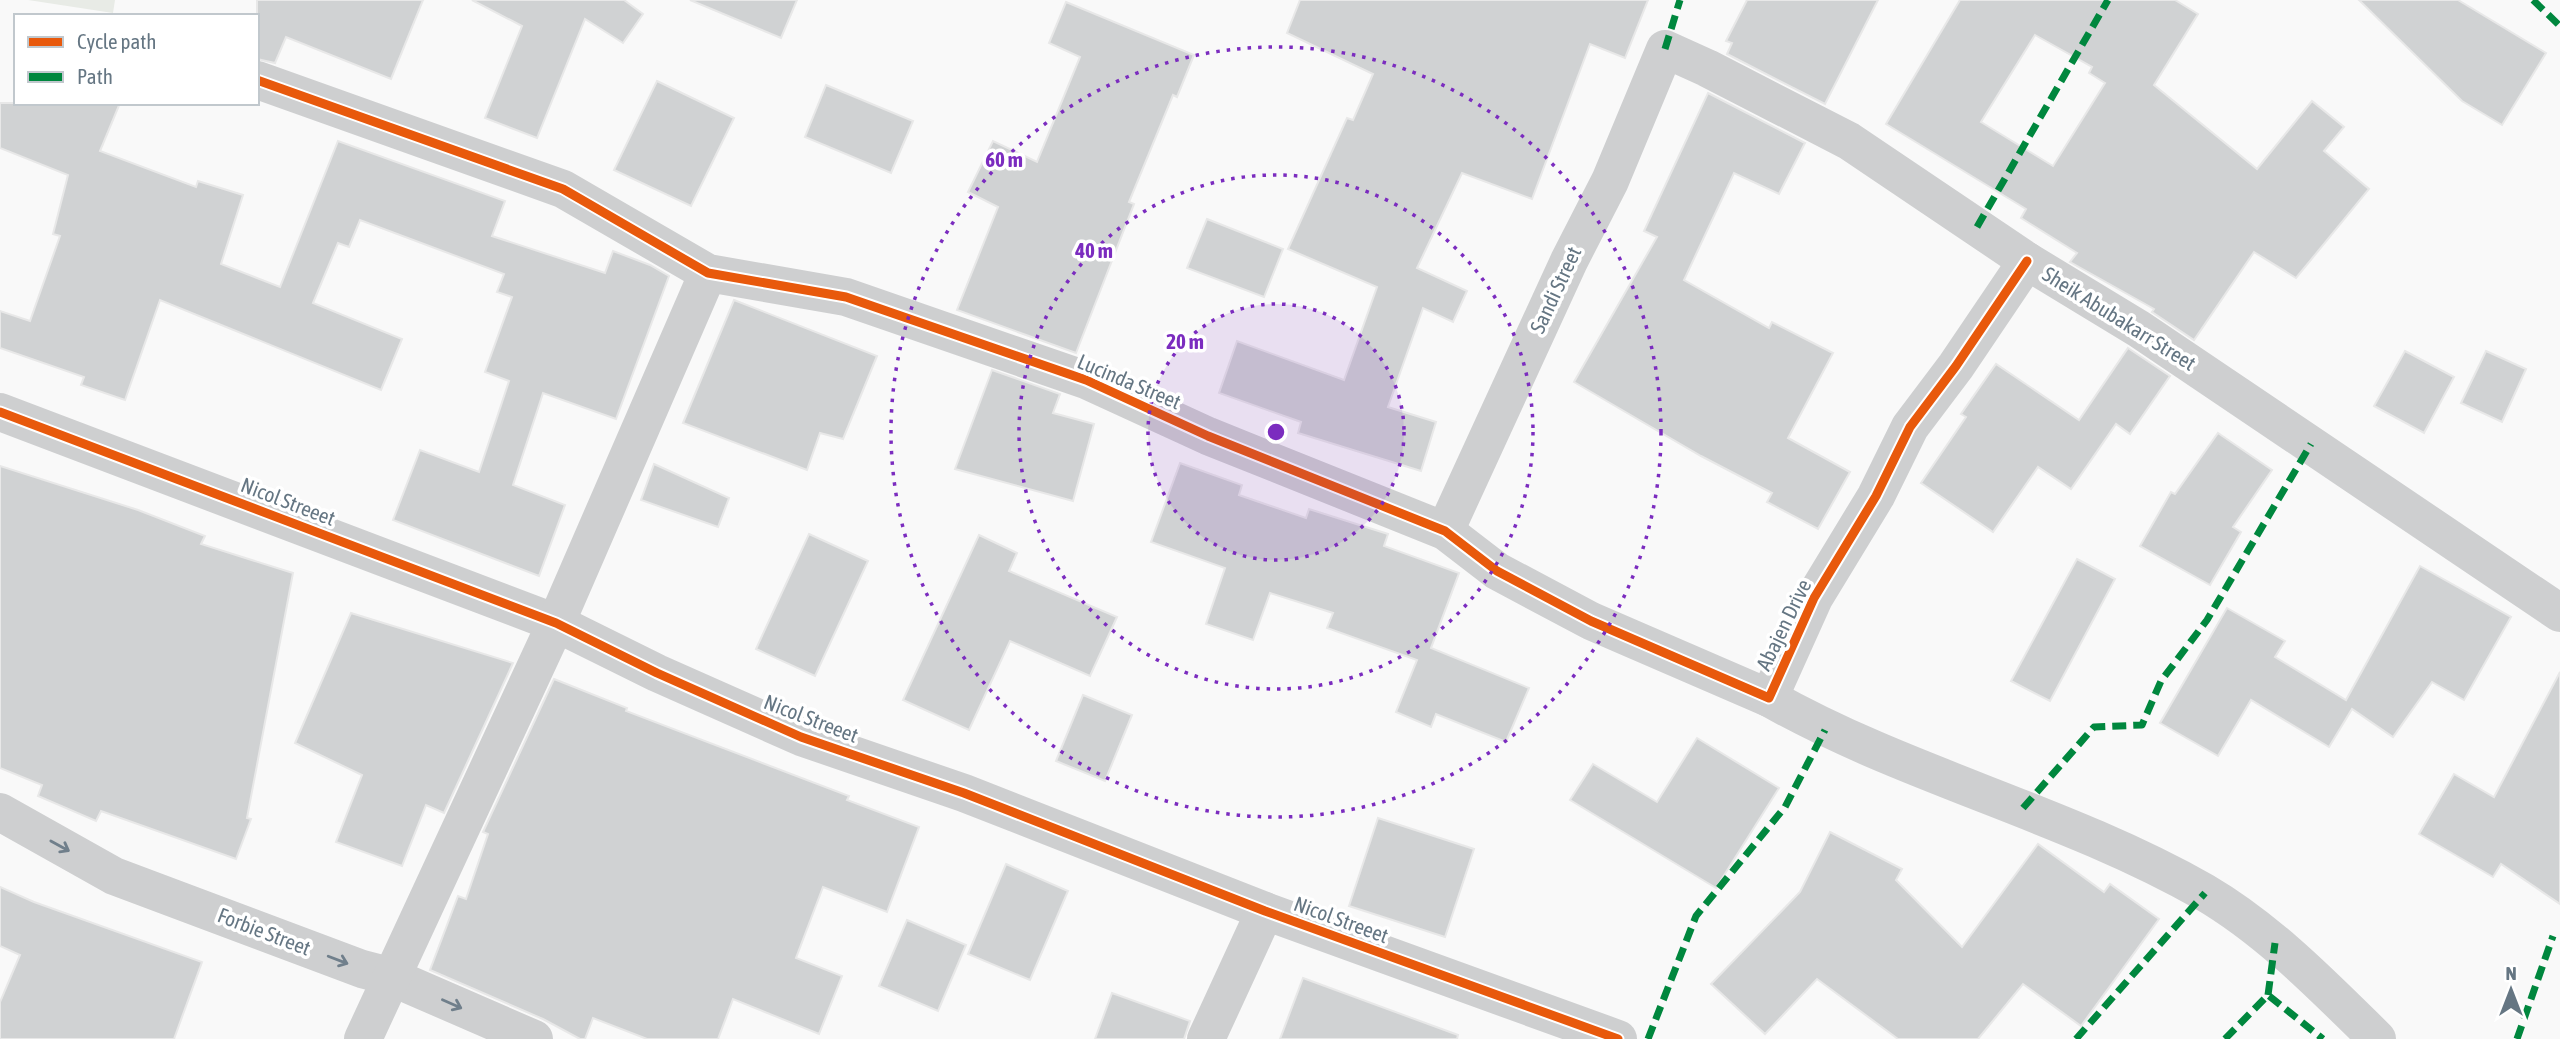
<svg xmlns="http://www.w3.org/2000/svg" width="2560" height="1039" viewBox="0 0 2560 1039" font-family="'Asap Condensed',sans-serif">
<style>
.green{fill:#e8ebe6}
.building{fill:#d0d2d3;stroke:#e8e8e8;stroke-width:2;fill-rule:evenodd}
.lines{fill:none;stroke-linecap:round;stroke-linejoin:round}
.minor{stroke:#cecfd0;stroke-width:38}
.quiet{stroke:#00873e;stroke-width:7;stroke-dasharray:14 7;stroke-linecap:butt}
.cycleway-casing{stroke:#fff;stroke-width:13}
.cycleway{stroke:#e8590c;stroke-width:9}
.oneway{stroke:#707f8b}
.ring{fill:none;stroke:#7b2cbf;stroke-width:3.5;stroke-dasharray:3.5 7}
.labels{text-anchor:middle;stroke-width:7;stroke-linejoin:round;paint-order:stroke}
.street-label{font-size:21px;fill:#657683;stroke:#fff}
.centre{fill:#7b2cbf;stroke:#fff;stroke-width:3.5}
.ring-label{font-size:21px;text-anchor:middle;font-weight:bold;fill:#7b2cbf;stroke:#fff;stroke-width:7;stroke-linejoin:round;paint-order:stroke}
</style>
<rect width="100%" height="100%" fill="#f9f9f9"/>
<!-- green -->
<polygon class="green" points="28,0 115,0 113,13"/>
<!-- building -->
<g class="building">
<polygon points="257,0 423,0 391,79 286,37 275,63 257,59"/>
<polygon points="472,0 624,0 643,14 623,43 585,19 537,138 485,118 522,26"/>
<polygon points="690,0 797,0 781,38"/>
<polygon points="1300,0 1648,0 1625,58 1590,44 1532,199 1462,173 1417,268 1467,291 1453,322 1423,308 1388,407 1436,422 1421,471 1298,433 1301,422 1219,393 1237,341 1344,380 1377,287 1288,249 1347,118 1353,120 1373,74 1287,33"/>
<polygon points="1747,0 1878,0 1825,104 1727,54 1732,43 1726,41"/>
<path d="M1960 0H2175L2198 14 2154 85 2257 169 2312 101 2344 127 2324 151 2369 189 2296 278 2254 252 2194 340 2152 312 2154 309 2070 262 2077 253 2021 218 2026 209 1886 124ZM2035 35 2092 67 2089 73 2105 83 2053 166 1981 122Z"/>
<polygon points="2359,0 2458,0 2546,53 2502,125 2462,101"/>
<polygon points="1066,2 1194,55 1177,97 1173,95 1129,202 1134,204 1076,353 957,310 998,207 968,192 993,141 1037,162 1080,57 1049,43"/>
<polygon points="657,81 734,118 691,206 614,170"/>
<polygon points="826,85 913,121 891,173 805,137"/>
<polygon points="1708,93 1805,143 1779,194 1734,173 1684,280 1769,328 1772,322 1833,353 1788,438 1850,472 1818,529 1767,502 1772,493 1701,456 1574,382 1657,237 1644,231"/>
<polygon points="0,103 120,103 100,151 196,187 198,181 243,195 221,264 280,287 338,141 505,201 492,236 605,273 613,251 650,265 669,276 616,419 543,393 513,485 565,505 539,576 393,520 420,450 479,472 509,381 485,372 512,297 497,292 504,274 360,220 349,247 338,243 313,303 402,339 381,390 160,300 125,400 81,385 84,377 0,348 0,311 30,321 60,236 53,234 68,175 0,148"/>
<polygon points="1207,219 1283,249 1264,297 1187,268"/>
<polygon points="734,300 877,356 843,439 820,433 807,470 683,423"/>
<polygon points="2128,348 2170,376 2130,434 2116,424 2071,489 2038,467 1993,532 1921,483 1966,417 1961,414 1996,364 2079,420"/>
<polygon points="2405,351 2454,377 2424,433 2374,406"/>
<polygon points="2486,351 2526,369 2502,422 2461,403"/>
<polygon points="992,370 1060,394 1053,413 1094,424 1073,501 955,469"/>
<polygon points="2218,433 2272,470 2233,527 2241,532 2210,585 2140,546 2171,492 2175,494"/>
<polygon points="1180,463 1242,485 1239,495 1306,518 1309,509 1388,534 1384,546 1459,573 1431,648 1529,688 1506,742 1436,714 1431,727 1396,712 1417,660 1327,628 1333,613 1270,593 1253,640 1206,624 1225,568 1151,542"/>
<polygon points="654,464 729,498 718,527 641,500"/>
<polygon points="0,466 138,510 205,536 201,544 293,573 247,818 251,819 236,859 101,811 96,821 38,796 42,785 0,768"/>
<polygon points="809,534 868,561 815,676 756,649"/>
<polygon points="979,535 1017,553 1009,571 1117,617 1090,676 1010,641 969,730 903,700"/>
<polygon points="2077,559 2115,579 2050,701 2011,681"/>
<polygon points="2420,566 2511,617 2464,700 2432,682 2393,737 2352,709 2329,747 2251,700 2218,756 2160,723 2227,608 2285,641 2275,657 2346,700"/>
<polygon points="351,613 513,663 444,813 426,805 402,866 336,842 362,775 295,743"/>
<polygon points="2560,672 2560,904 2501,864 2493,877 2419,834 2454,774 2494,797"/>
<polygon points="554,679 627,708 626,711 849,796 847,800 919,827 887,912 823,887 796,958 842,976 819,1034 733,999 718,1039 647,1039 593,1018 585,1039 580,1039 543,1019 430,970 458,896 466,899 488,834 483,832"/>
<polygon points="1083,695 1132,715 1105,781 1056,761"/>
<polygon points="1697,738 1779,788 1716,888 1570,800 1593,764 1657,802"/>
<polygon points="1378,818 1474,849 1445,937 1349,906"/>
<polygon points="1830,832 1902,869 1896,880 1962,947 2038,844 2104,892 2110,884 2159,919 2081,1026 2023,984 1978,1039 1898,1039 1817,979 1765,1034 1711,984 1800,892"/>
<polygon points="1006,864 1068,891 1030,980 968,954"/>
<polygon points="0,887 34,902 202,962 174,1039 0,1039 0,1002 20,955 0,946"/>
<polygon points="907,920 966,945 938,1011 879,986"/>
<polygon points="1303,978 1458,1035 1457,1039 1280,1039"/>
<polygon points="1112,993 1190,1021 1184,1039 1095,1039"/>
</g>
<g class="lines">
<!-- minor -->
<g class="minor">
<polyline points="257,80 563,189 708,273 846,297 1086,380 1208,436 1445,531 1497,571 1591,621 1769,698 1814,598 1876,496 1910,427 1956,366 2027,261"/>
<polyline points="0,412 556,623 657,673 801,737 964,793 1265,911 1618,1039"/>
<polyline points="1445,531 1569,261 1610,181 1665,49 1707,68 1849,141 2027,261 2139,329 2560,613"/>
<path d="M1769 698C1907 776 2065 813 2204 892 2269 930 2324 987 2377 1039"/>
<polyline points="0,812 114,876 362,969 389,976 534,1039"/>
<polyline points="363,1039 556,623 708,273"/>
<polyline points="1206,1039 1265,911"/>
</g>
<!-- quiet -->
<g class="quiet">
<polyline points="2533,0 2560,26"/>
<polyline points="1665,49 1680,0"/>
<polyline points="1977,227 2108,0"/>
<polyline points="2023,808 2094,727 2142,725 2161,681 2207,620 2311,444"/>
<polyline points="2268,995 2275,943"/>
<polyline points="1648,1039 1696,916 1785,807 1825,730"/>
<polyline points="2076,1039 2205,893"/>
<polyline points="2225,1039 2268,995 2323,1039"/>
<polyline points="2517,1039 2553,936"/>
</g>
<!-- cycleway casing -->
<g class="cycleway-casing">
<g id="cycleway">
<polyline points="257,80 563,189 708,273 846,297 1086,380 1208,436 1445,531 1497,571 1591,621 1769,698 1814,598 1876,496 1910,427 1956,366 2027,261"/>
<polyline points="0,412 556,623 657,673 801,737 964,793 1265,911 1618,1039"/>
</g>
</g>
<!-- cycleway -->
<use href="#cycleway" class="cycleway"/>
</g>
<!-- one-way arrows -->
<defs><path id="oneway-shaft" d="M-6 0H5M1.5-3L5.5 0L1.5 3" fill="none" stroke-width="1.6" stroke-linecap="round" stroke-linejoin="round" transform="scale(1.75)"/></defs>
<g class="oneway">
<use href="#oneway-shaft" transform="translate(60 846) rotate(29)"/>
<use href="#oneway-shaft" transform="translate(338 960) rotate(21)"/>
<use href="#oneway-shaft" transform="translate(452 1004) rotate(24)"/>
</g>
<!-- distance rings -->
<circle cx="1276" cy="432" r="128" fill="#7b2cbf" fill-opacity=".12"/>
<g class="ring">
<circle cx="1276" cy="432" r="128"/>
<circle cx="1276" cy="432" r="257"/>
<circle cx="1276" cy="432" r="385"/>
</g>
<g class="labels">
<!-- street labels -->
<g class="street-label">
<text transform="translate(1556 290) rotate(-65)" y="7">Sandi Street</text>
<text transform="translate(2119 319) rotate(32)" y="7">Sheik Abubakarr Street</text>
<text transform="translate(1129 382) rotate(23)" y="7">Lucinda Street</text>
<text transform="translate(288 502) rotate(21)" y="7">Nicol Streeet</text>
<text transform="translate(1784 625) rotate(-64)" y="7">Abajen Drive</text>
<text transform="translate(811 719) rotate(21)" y="7">Nicol Streeet</text>
<text transform="translate(1341 920) rotate(20)" y="7">Nicol Streeet</text>
<text transform="translate(264 932) rotate(21)" y="7">Forbie Street</text>
</g>
</g>
<circle cx="1276" cy="432" r="10" class="centre"/>
<g class="ring-label">
<text x="1004" y="167">60 m</text>
<text x="1094" y="258">40 m</text>
<text x="1185" y="349">20 m</text>
</g>
<!-- legend -->
<rect x="14" y="14" width="245" height="91" fill="#ffffff" stroke="#c1c8cd" stroke-width="2"/>
<rect x="28" y="37" width="35" height="10" fill="#e8590c" stroke="#c1c8cd" stroke-width="2"/>
<text x="77" y="49" font-size="21" fill="#657683">Cycle path</text>
<rect x="28" y="72" width="35" height="10" fill="#00873e" stroke="#c1c8cd" stroke-width="2"/>
<text x="77" y="84" font-size="21" fill="#657683">Path</text>
<!-- north arrow -->
<g transform="translate(2511 990)" stroke="#ffffff" stroke-width="5" paint-order="stroke">
<path d="M0-5L12 26L0 18L-12 26Z" fill="#657683"/>
<text y="-10" font-size="19" font-weight="bold" text-anchor="middle" fill="#657683">N</text>
</g>
</svg>
